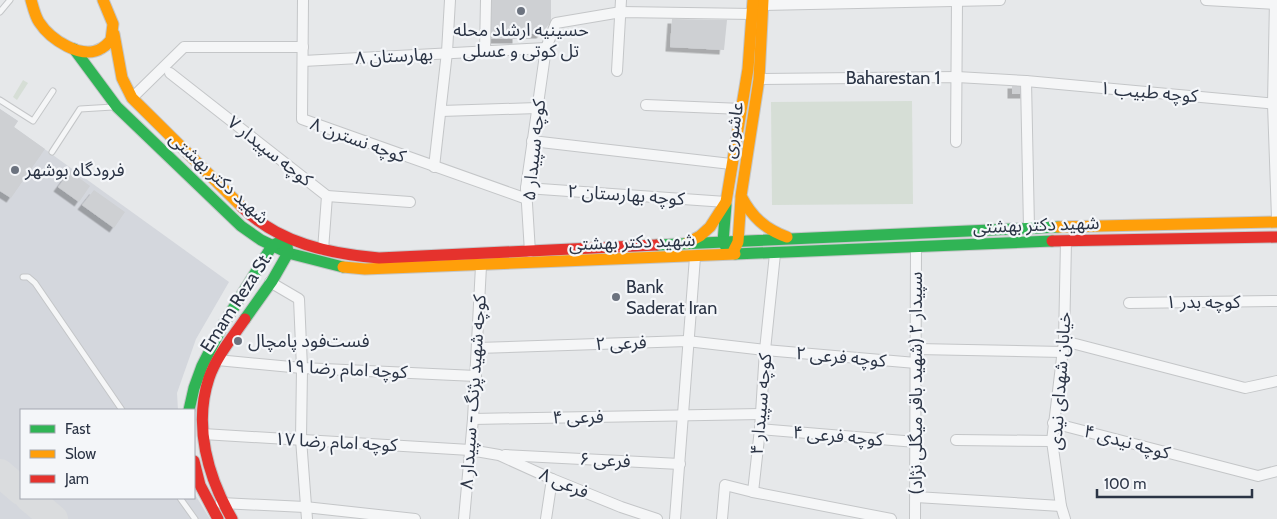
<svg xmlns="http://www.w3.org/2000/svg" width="1277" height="519" viewBox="0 0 1277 519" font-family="Cabin,'Noto Sans Arabic',sans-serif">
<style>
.built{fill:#d4d7dd}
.green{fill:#d6ded6}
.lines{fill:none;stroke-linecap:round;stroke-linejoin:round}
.taxiway{stroke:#dadcde;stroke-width:28}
.building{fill:#ced0d3;filter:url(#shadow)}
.lane-casing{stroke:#c4c6c8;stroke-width:7}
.street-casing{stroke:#c4c6c8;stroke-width:12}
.fast-casing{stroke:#c4c6c8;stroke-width:13}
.slow-casing{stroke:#c4c6c8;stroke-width:13}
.jam-casing{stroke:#c4c6c8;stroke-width:13}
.lane{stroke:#f5f6f7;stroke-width:5}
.street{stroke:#f5f6f7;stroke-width:10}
.fast{stroke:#30b455;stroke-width:11}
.slow{stroke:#ff9f0a;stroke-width:11}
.jam{stroke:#e5322d;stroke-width:11}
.poi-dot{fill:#6c737f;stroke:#f4f6f9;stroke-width:2}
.labels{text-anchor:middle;stroke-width:4.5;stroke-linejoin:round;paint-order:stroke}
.poi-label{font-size:18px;fill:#2b3445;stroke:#f4f6f9;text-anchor:start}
.street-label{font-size:18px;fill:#2b3445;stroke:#f4f6f9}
</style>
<defs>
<filter id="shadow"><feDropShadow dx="-4.5" dy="4.5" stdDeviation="0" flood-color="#0004"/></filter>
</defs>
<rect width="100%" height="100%" fill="#e6e8ea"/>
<!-- built -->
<polygon class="built" points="0,109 18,121 14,127 229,282 196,339 177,393 178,410 21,410 21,498 194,498 194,493 210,519 0,519"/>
<!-- green -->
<g class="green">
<polygon points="23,80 28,83 17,100 13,97"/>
<polygon points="912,101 913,204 772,205 771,102"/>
</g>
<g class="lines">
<!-- taxiway -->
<g class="taxiway">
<polyline points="0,473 21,491"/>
<polyline points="29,498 54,519"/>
</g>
</g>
<!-- building -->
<g class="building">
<polygon points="490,0 551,0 551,22 541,34 517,34 517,39 490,39"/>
<polygon points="672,19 727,20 724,50 670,47"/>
<rect x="1012" y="84" width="13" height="10"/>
<polygon points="0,109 18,121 14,127 45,149 11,198 0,191"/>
<polygon points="70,171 90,186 79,202 58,187"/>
<polygon points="94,190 125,212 114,228 82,205"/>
</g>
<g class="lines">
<!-- lane casing -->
<g class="lane-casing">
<g id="lane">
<polyline points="0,12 10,0"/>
<polyline points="0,100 33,121 53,91"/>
<polyline points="52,152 80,109 113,107"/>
<polyline points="23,277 28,277 35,283 122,410"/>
<polyline points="180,498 195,519"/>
</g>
</g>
<!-- street casing -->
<g class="street-casing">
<g id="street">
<polyline points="303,0 302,119 527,199"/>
<polyline points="1206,0 1277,4"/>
<polyline points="1275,0 1273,104 1277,218"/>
<polyline points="763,5 1000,0"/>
<polyline points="485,51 486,0"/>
<polyline points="303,61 546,48"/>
<polyline points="617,71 621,0"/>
<polyline points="170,73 327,196 323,250"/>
<polyline points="759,79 957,77 1026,81 1277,104"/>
<polyline points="1026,81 1029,228"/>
<polyline points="132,98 184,47 303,47"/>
<polyline points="646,105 742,109"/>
<polyline points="441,111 537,108"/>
<polyline points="532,141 731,164"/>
<polyline points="956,142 957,1"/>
<polyline points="434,167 447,52 450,0"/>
<polyline points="526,188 726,202"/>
<polyline points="327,196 410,202"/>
<polyline points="530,252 526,188 546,48 556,23 621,12 753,14"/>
<polyline points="270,282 299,299 302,368 301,439 307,519"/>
<polyline points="1129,303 1277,301"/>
<polyline points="1064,341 1245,388 1277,381"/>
<polyline points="477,348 687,341 765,350 916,363"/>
<polyline points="917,349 1063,352"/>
<polyline points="217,360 302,368 476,376"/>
<polyline points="473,419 761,414"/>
<polyline points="1053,423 1258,476 1277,471"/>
<polyline points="760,429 916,442"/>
<polyline points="203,434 470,450 499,455 552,479 621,507 657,519"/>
<polyline points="956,440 1052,441"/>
<polyline points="505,455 680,464"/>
<polyline points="753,492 891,519"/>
<polyline points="916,497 1061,506"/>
<polyline points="221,503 305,507 415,519"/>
<polyline points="464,519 473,419 481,266"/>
<polyline points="546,519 552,479"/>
<polyline points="675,519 695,257"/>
<polyline points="722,519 725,485 753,492 760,429 765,350 775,254"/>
<polyline points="915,519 916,248"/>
<polyline points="1065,519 1061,506 1052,441 1064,341 1066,241"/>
</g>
</g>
<!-- fast casing -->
<g class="fast-casing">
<g id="fast">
<polyline points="74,49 117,107 241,226 261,240 288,253 343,267"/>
<polyline points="726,205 723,242 728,250"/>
<polyline points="657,245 1058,227"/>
<polyline points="735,254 1052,241"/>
<polyline points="189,410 194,388 202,366 223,325 272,246 286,238 288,253 272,281 245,319"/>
</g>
</g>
<!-- slow casing -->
<g class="slow-casing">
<g id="slow">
<path d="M31 0C33 7 35 16 39 22 50 39 82 61 102 48 106 46 108 43 111 40L113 24 103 0"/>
<path d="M763 0 759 79 741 196C752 217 765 229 787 237"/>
<polyline points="114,34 122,78 132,98 242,207"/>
<polyline points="1058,227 1277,222"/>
<polyline points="687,243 700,236 710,227 726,202 748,69 753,0"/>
<polyline points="734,250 738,242 741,198"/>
<polyline points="343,267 365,269 735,254"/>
</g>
</g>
<!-- jam casing -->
<g class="jam-casing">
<g id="jam">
<path d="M242 207C278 243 330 254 379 258L657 245"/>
<polyline points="1052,241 1277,237"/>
<polyline points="194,461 200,485 218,519"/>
<path d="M232 519C208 477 193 426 209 378 216 357 232 338 245 319"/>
</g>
</g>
<!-- lane -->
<use href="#lane" class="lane"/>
<!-- street -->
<use href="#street" class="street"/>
<!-- fast -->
<use href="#fast" class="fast"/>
<!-- slow -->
<use href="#slow" class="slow"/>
<!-- jam -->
<use href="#jam" class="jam"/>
</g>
<!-- markers -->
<g class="poi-dot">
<circle cx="521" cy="11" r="5"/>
<circle cx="15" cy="170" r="5"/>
<circle cx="616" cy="297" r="5"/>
<circle cx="238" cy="341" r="5"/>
</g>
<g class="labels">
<!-- poi labels -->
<g class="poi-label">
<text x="521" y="36" text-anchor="middle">حسینیه ارشاد محله<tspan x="521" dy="21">تل کوتی و عسلی</tspan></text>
<text x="25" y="176">فرودگاه بوشهر</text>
<text x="626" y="293">Bank<tspan x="626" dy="21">Saderat Iran</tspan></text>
<text x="248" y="347">فست‌فود پامچال</text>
</g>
<!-- street labels -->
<g class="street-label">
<text transform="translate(394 56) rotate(-3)" y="6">بهارستان ۸</text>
<text x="893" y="84">Baharestan 1</text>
<text transform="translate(1149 92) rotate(5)" y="6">کوچه طبیب ۱</text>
<text transform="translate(733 130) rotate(-81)" y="6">عاشوری</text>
<text transform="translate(358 140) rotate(20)" y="6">کوچه نسترن ۸</text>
<text transform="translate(534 150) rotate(-84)" y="6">کوچه سپیدار ۵</text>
<text transform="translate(270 151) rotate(38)" y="6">کوچه سپیدار ۷</text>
<text transform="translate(219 178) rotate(42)" y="6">شهید دکتر بهشتی</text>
<text transform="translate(626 195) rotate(4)" y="6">کوچه بهارستان ۲</text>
<text transform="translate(1036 225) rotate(-2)" y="6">شهید دکتر بهشتی</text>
<text transform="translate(632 242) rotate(-2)" y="6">شهید دکتر بهشتی</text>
<text transform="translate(236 302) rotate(-57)" y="6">Emam Reza St.</text>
<text x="1203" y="308">کوچه بدر ۱</text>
<text transform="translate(621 343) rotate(-2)" y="6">فرعی ۲</text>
<text transform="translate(841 357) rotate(5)" y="6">کوچه فرعی ۲</text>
<text transform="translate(346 369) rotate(3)" y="6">کوچه امام رضا ۱۹</text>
<text transform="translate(1060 381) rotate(-86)" y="6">خیابان شهدای نیدی</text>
<text transform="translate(916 383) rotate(-90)" y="6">سپیدار ۲ (شهید باقر میگلی نژاد)</text>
<text transform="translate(473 392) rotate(-86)" y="6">کوچه شهید پژنگ - سپیدار ۸</text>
<text transform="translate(761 404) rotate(-85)" y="6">کوچه سپیدار ۴</text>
<text transform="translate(578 417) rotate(-1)" y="6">فرعی ۴</text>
<text transform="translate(838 436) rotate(5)" y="6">کوچه فرعی ۴</text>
<text transform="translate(336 442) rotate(3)" y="6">کوچه امام رضا ۱۷</text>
<text transform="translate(1127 442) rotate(15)" y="6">کوچه نیدی ۴</text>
<text transform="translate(605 460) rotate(3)" y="6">فرعی ۶</text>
<text transform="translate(564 483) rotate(23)" y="6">فرعی ۸</text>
</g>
</g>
<!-- legend -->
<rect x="20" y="409" width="175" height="90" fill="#f4f6f9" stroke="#a4a8b1"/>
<rect x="30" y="425" width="25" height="8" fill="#30b455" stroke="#a4a8b1"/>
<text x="65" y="434" font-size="15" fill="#2b3445">Fast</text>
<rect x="30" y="450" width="25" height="8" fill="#ff9f0a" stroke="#a4a8b1"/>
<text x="65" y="459" font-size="15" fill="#2b3445">Slow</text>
<rect x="30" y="475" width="25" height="8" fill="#e5322d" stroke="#a4a8b1"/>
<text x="65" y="484" font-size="15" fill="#2b3445">Jam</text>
<!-- scale -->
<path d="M1097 489v8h155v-8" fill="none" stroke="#2b3445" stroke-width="2.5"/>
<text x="1104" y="489" font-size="15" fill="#2b3445" stroke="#f4f6f9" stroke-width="4" paint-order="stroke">100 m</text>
</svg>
